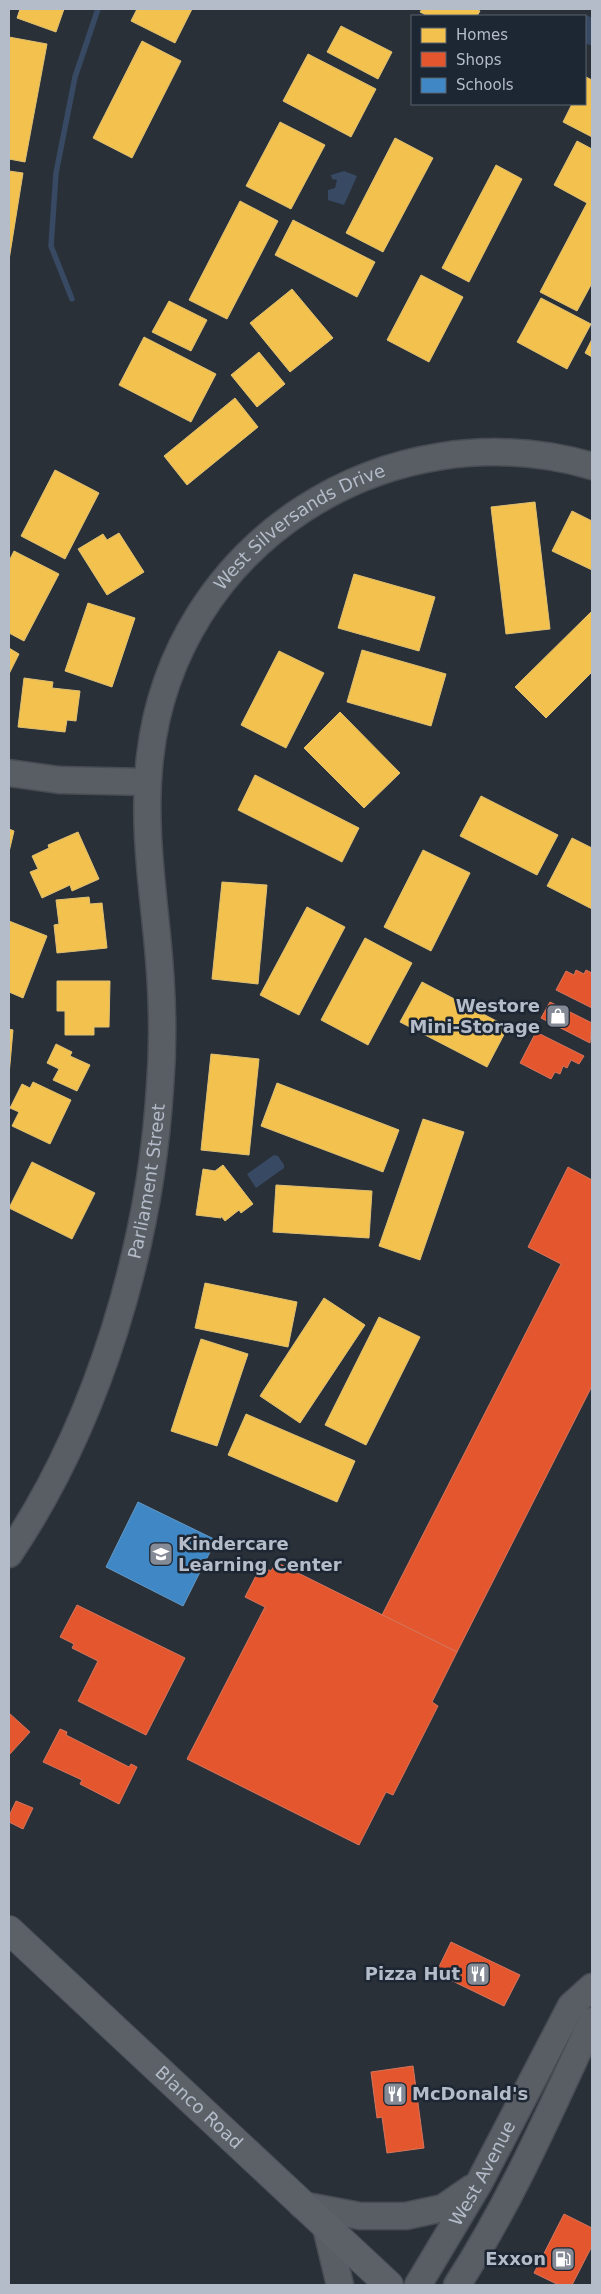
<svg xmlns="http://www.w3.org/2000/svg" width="601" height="2294" viewBox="0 0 601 2294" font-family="'DejaVu Sans',sans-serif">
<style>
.water{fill:#384963}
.homes{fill:#f2c14e;stroke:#dfc073}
.shops{fill:#e4572e;stroke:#d6755c}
.schools{fill:#3f88c5;stroke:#6298c6}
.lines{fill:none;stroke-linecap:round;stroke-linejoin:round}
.stream{stroke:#384963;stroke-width:5.5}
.secondary-casing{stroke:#484c53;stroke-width:29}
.primary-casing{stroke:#484c55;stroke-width:30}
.secondary{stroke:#595d64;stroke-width:26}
.primary{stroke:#5c6168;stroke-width:28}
.labels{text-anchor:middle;stroke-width:5;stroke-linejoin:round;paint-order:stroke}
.street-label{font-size:18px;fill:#b4bcc9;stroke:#1d2633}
.poi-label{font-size:18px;font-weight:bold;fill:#b4bcc9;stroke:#1d2633;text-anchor:end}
</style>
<rect width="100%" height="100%" fill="#2a3038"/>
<!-- water -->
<g class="water">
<polygon points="587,15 592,18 592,46 585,43 585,19"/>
<polygon points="344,171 357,176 344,205 328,200 328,190 335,188 337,180 332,179 331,175"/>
<polygon points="274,1155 278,1156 284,1165 284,1168 256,1188 247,1174"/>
</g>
<!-- homes -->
<g class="homes">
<polygon points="20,9 64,9 56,32 17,18"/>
<polygon points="137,9 192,9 175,43 131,21"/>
<polygon points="422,9 476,9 480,11 477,16 428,16 420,12"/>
<polygon points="341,26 392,52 378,79 327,52"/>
<polygon points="9,37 47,44 25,162 9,159"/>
<polygon points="142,41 181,61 132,158 93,138"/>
<polygon points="308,54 376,89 351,137 283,101"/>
<polygon points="586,77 592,80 592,137 563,122 572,104 585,104"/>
<polygon points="280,122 325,145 291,209 246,186"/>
<polygon points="395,138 433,158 383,252 346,233"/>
<polygon points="577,141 592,149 592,283 577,311 540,292 587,203 554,185"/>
<polygon points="496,165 522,179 469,282 442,268"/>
<polygon points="9,171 23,173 9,260"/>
<polygon points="240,201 278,221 227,319 189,300"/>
<polygon points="293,220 375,262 357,297 275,255"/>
<polygon points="421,275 463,297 429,362 387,340"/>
<polygon points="292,289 333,338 290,372 250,323"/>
<polygon points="541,298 591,324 567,369 517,342"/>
<polygon points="169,301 207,320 191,351 152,332"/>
<polygon points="144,337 216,374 191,422 119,385"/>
<polygon points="592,339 592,357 585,353"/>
<polygon points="259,352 285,384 257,407 231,375"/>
<polygon points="235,398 258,427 187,485 164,456"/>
<polygon points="55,470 99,493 65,559 21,536"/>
<polygon points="535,502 550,629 506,634 491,507"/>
<polygon points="572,511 592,521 592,570 552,551"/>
<polygon points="119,533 144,572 107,595 78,549 103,534 107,540"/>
<polygon points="14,551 59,574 24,641 9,633 9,561"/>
<polygon points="354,574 435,597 419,651 338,628"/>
<polygon points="88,603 135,618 112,687 65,671"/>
<polygon points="592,611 592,672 546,718 515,687"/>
<polygon points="9,648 19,654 9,674"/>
<polygon points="362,650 446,674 431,726 347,702"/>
<polygon points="279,651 324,673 286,748 241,725"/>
<polygon points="24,678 53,682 52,688 80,691 76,721 67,720 65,732 18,727"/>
<polygon points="340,712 400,773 364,808 304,748"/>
<polygon points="255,775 359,828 342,862 238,810"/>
<polygon points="481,796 558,835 537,875 460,836"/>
<polygon points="9,829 14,831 9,852"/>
<polygon points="78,832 99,879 72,891 70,885 42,898 30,872 38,869 32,856 49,848 48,845"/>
<polygon points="572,838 592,848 592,909 547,886"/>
<polygon points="423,850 470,873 431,951 384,927"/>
<polygon points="222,882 267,885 258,984 212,979"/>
<polygon points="89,897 90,904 102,903 107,948 57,953 54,925 59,924 56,900"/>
<polygon points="307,907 345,927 299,1015 260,995"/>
<polygon points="9,921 47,936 23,998 9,992"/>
<polygon points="365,938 412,963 368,1045 321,1020"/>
<polygon points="57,981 110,981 109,1027 94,1027 94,1035 65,1035 65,1011 57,1011"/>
<polygon points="422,982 508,1027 487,1067 400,1022"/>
<polygon points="9,1029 13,1030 9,1075"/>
<polygon points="56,1044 72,1052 70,1056 90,1065 77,1091 53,1080 59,1069 47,1063"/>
<polygon points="211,1054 259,1059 249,1155 201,1150"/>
<polygon points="33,1082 71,1100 50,1144 12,1126 19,1112 10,1108 22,1084 30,1088"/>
<polygon points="277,1083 399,1130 383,1172 261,1126"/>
<polygon points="423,1119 464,1132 420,1260 379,1246"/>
<polygon points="32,1162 95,1193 72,1239 9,1208"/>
<polygon points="223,1165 253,1204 241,1213 239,1210 225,1221 221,1216 221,1218 196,1215 203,1169 215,1171"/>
<polygon points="276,1185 372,1191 369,1238 273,1232"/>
<polygon points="205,1283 297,1302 288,1347 195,1328"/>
<polygon points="324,1298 365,1325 300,1423 260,1396"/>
<polygon points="379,1317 420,1337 366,1445 325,1425"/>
<polygon points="201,1339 248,1354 217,1446 171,1431"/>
<polygon points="246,1414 355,1461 337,1502 228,1455"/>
</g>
<!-- shops -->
<g class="shops">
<polygon points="576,970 584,974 586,970 592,973 592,1008 556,990 566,971 574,975"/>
<polygon points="550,1002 592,1023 590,1043 541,1018"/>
<polygon points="536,1032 584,1056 579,1064 571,1060 567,1068 563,1066 560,1074 555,1072 551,1079 520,1063"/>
<polygon points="568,1167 592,1180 592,1386 457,1652 382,1615 561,1264 528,1247"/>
<polygon points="276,1562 457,1652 432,1702 438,1706 393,1795 386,1792 359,1845 187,1759 265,1607 245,1597 261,1566 271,1571"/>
<polygon points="77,1605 185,1658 146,1735 78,1701 98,1661 72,1648 74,1644 60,1637"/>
<polygon points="9,1713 30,1732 9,1755"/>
<polygon points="60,1729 67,1732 66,1735 129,1767 131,1764 137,1767 119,1804 80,1784 82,1780 43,1762"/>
<polygon points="16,1801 33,1808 23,1829 9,1822 9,1816"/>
<polygon points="451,1942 520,1975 504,2006 436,1973"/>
<polygon points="413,2066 424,2148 387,2153 382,2117 377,2118 371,2072"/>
<polygon points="564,2214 592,2228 592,2246 572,2285 559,2285 534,2273"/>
</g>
<!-- schools -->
<polygon class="schools" points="138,1502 216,1540 183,1606 106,1567"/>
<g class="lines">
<!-- stream -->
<polyline class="stream" points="72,299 51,246 56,173 75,77 98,9"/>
<!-- secondary casing -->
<g class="secondary-casing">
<g id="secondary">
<polyline points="9,773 59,780 147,782"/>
<path id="s1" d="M9 1554C99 1421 150 1246 160 1087 164 1038 162 985 157 936 151 876 143 818 150 757 174 543 387 407 592 466"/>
<polyline points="302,2205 360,2216 406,2216 443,2208 472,2188"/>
<polyline points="326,2227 340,2285"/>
<path id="s2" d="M418 2285 479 2183 571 2006 592 1987"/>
<path d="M457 2285C511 2202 550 2111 592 2021"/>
</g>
</g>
<!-- primary casing -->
<g class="primary-casing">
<g id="primary">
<path id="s3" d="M9 1930 389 2285"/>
</g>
</g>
<!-- secondary -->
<use href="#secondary" class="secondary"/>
<!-- primary -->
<use href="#primary" class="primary"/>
</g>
<!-- icons -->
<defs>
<g id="shop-square" transform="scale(1.25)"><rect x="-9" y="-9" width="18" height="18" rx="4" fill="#848b96" stroke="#1d2633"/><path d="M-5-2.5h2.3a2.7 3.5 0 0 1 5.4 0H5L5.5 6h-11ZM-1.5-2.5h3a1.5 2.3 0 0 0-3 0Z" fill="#fff"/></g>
<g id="school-square" transform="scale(1.25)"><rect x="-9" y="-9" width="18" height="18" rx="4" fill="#848b96" stroke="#1d2633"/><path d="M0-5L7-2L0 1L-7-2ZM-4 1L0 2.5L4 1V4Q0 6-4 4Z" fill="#fff"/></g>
<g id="restaurant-square" transform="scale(1.25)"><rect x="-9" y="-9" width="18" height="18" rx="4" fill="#848b96" stroke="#1d2633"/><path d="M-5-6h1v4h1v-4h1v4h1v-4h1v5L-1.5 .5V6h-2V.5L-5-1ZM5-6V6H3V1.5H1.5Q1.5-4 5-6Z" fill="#fff"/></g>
<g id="fuel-square" transform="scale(1.25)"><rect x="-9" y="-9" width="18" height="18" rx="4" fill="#848b96" stroke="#1d2633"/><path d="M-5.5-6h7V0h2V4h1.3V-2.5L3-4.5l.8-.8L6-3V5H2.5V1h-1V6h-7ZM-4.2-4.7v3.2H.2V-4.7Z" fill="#fff"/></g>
</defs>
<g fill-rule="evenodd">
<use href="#shop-square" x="558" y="1016"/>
<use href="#school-square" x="161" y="1554"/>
<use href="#restaurant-square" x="478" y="1974"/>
<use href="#restaurant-square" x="395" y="2094"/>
<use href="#fuel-square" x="563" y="2259"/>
</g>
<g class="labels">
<!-- street labels -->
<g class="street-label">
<text dy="6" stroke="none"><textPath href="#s1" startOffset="1115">West Silversands Drive</textPath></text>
<text dy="6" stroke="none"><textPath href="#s1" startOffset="401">Parliament Street</textPath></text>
<text dy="6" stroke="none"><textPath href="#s3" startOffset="260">Blanco Road</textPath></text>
<text dy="6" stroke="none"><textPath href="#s2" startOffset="129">West Avenue</textPath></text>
</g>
<!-- poi labels -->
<g class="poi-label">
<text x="540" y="1012">Westore<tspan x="540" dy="21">Mini-Storage</tspan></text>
<text x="178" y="1550" text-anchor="start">Kindercare<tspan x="178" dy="21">Learning Center</tspan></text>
<text x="460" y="1980">Pizza Hut</text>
<text x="412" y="2100" text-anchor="start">McDonald's</text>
<text x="546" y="2265">Exxon</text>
</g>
</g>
<!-- border -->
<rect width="601" height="2294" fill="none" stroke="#b4bcc9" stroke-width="20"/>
<!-- legend -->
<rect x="411" y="15" width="175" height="90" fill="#1d2633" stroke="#59626f"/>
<rect x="421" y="28" width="25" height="15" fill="#f2c14e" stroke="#59626f"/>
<text x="456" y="40" font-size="15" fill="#b4bcc9">Homes</text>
<rect x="421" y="52" width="25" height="15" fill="#e4572e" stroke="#59626f"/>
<text x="456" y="65" font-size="15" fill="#b4bcc9">Shops</text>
<rect x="421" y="78" width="25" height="15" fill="#3f88c5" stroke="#59626f"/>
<text x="456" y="90" font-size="15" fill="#b4bcc9">Schools</text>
</svg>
